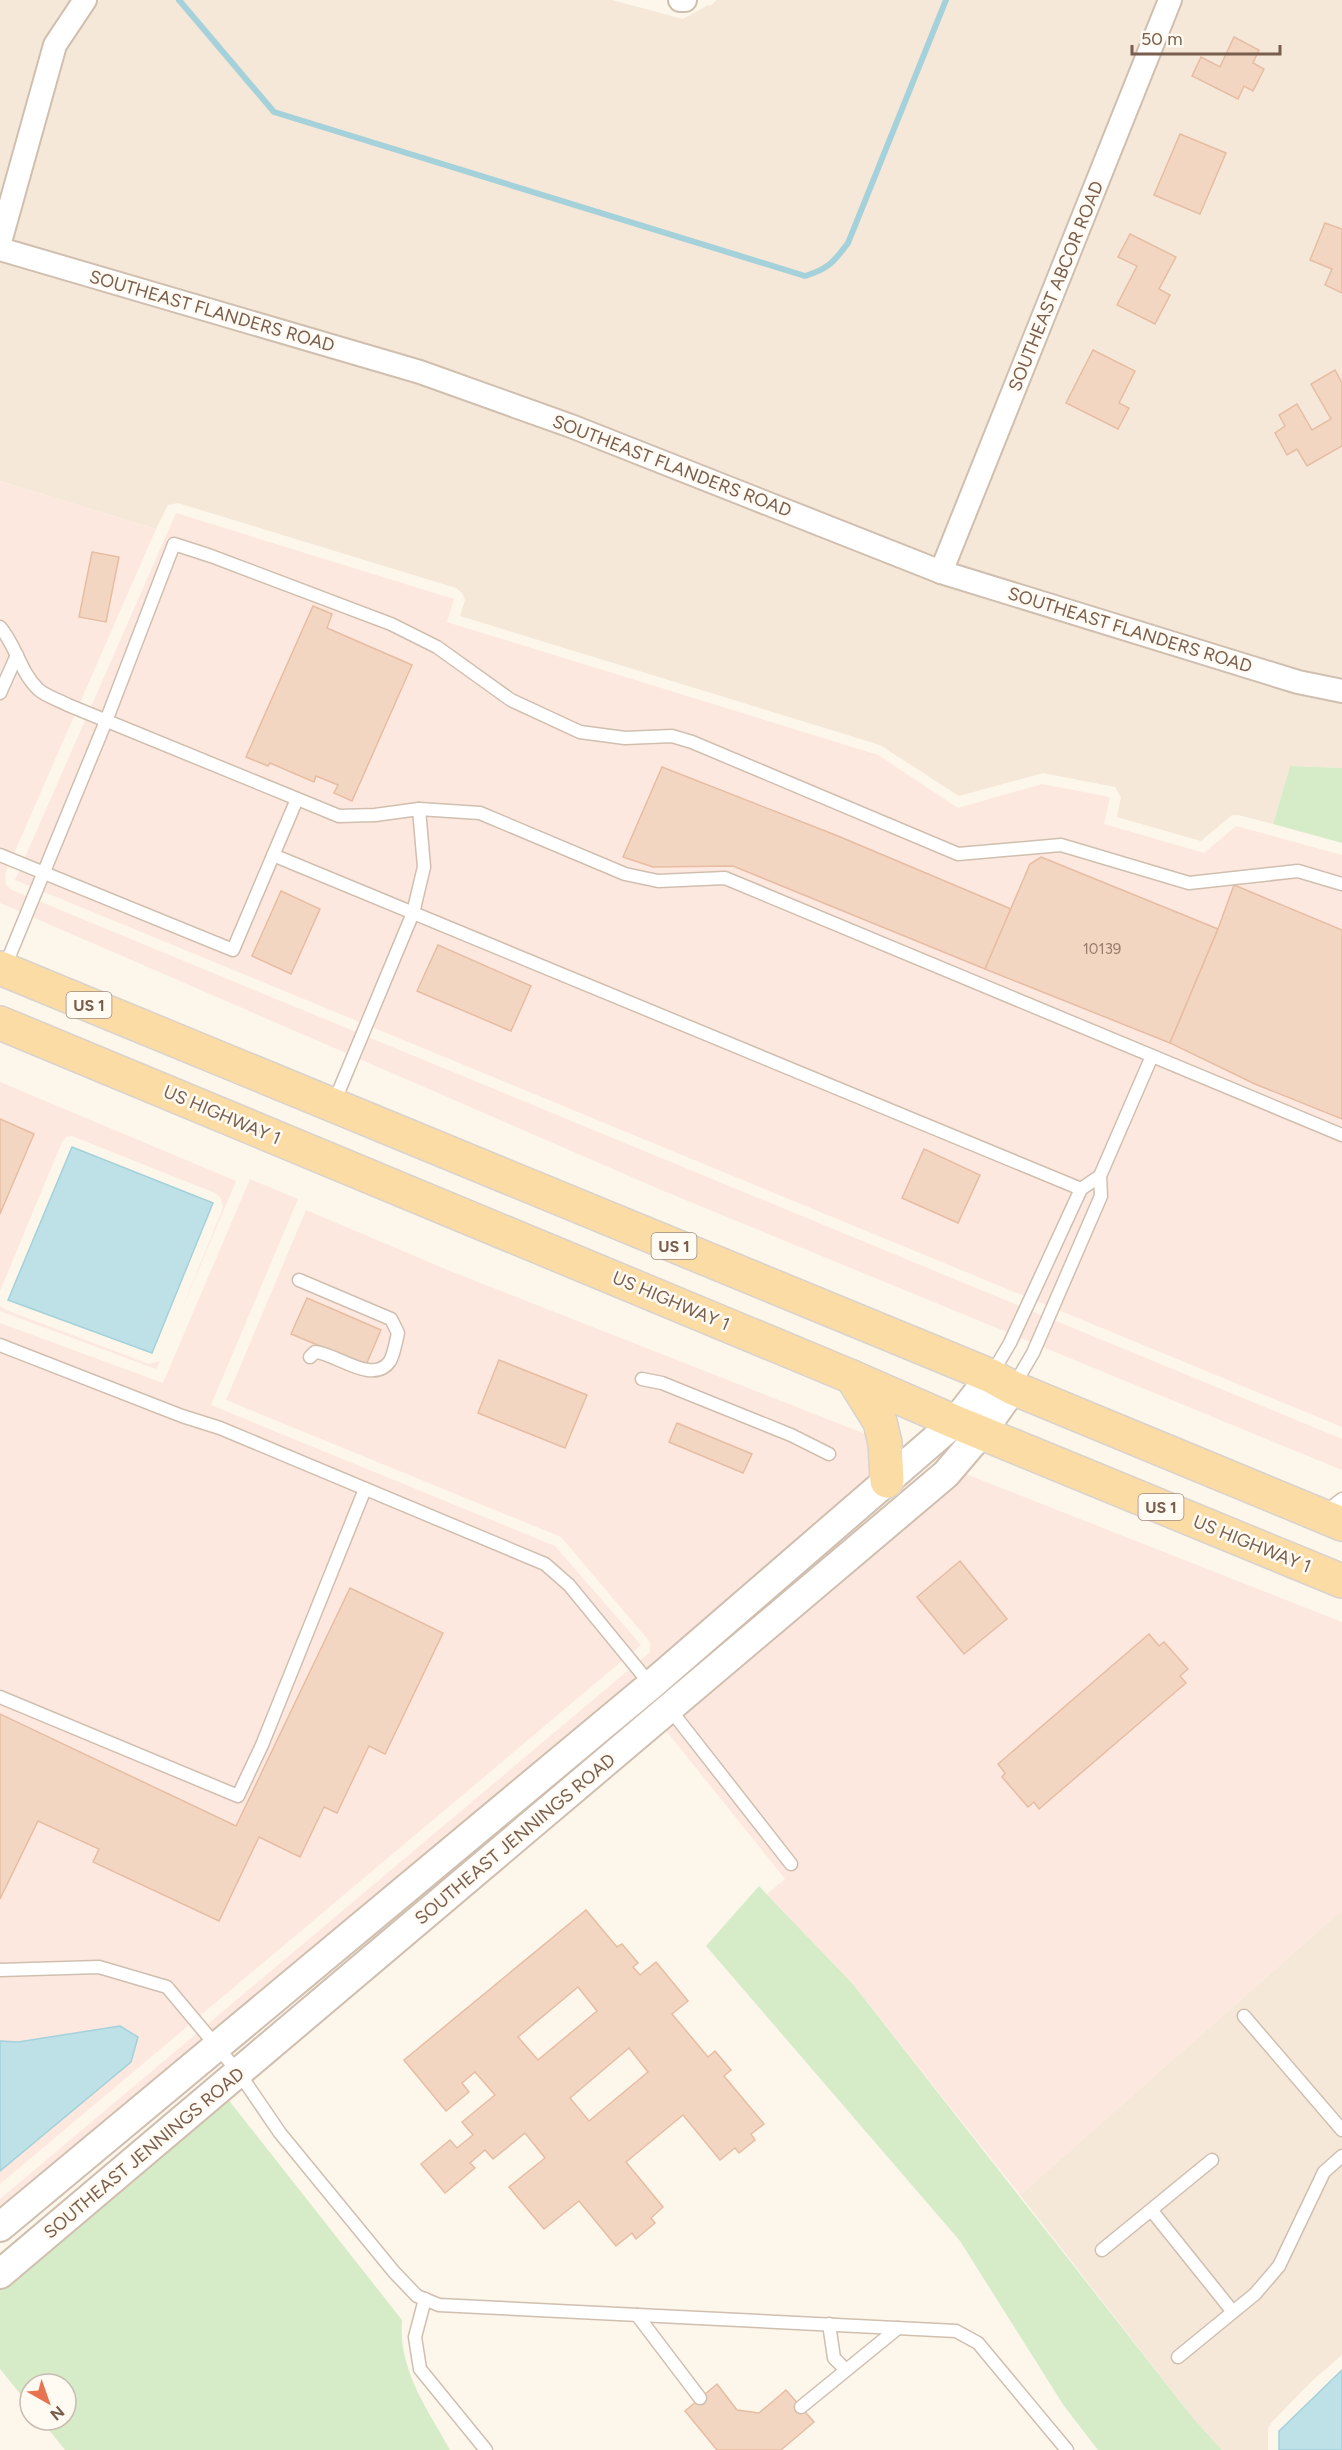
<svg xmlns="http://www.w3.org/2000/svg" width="1342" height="2450" viewBox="0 0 1342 2450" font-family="Figtree,sans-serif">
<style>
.residential{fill:#f5e8d9}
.commercial{fill:#fde8df}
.green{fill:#d6ecc8}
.water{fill:#bee1e8;stroke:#a4d1da;stroke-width:1.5}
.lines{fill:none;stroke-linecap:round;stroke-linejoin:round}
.stream{stroke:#a4d1da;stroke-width:6}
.building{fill:#f3d6c2;stroke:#e6bda2;stroke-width:1.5;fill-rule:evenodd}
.service-casing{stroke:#d0bfaf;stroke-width:15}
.minor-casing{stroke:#d0bfaf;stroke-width:26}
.tertiary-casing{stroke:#d0bfaf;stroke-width:32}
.primary-casing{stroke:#d9d2cd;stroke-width:36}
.service{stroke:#fff;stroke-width:12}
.minor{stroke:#fff;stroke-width:22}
.tertiary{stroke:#fff;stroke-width:28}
.primary{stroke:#fbdca4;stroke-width:33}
.labels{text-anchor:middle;stroke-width:5;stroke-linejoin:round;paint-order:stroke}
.number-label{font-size:15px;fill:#987b6a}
.shield{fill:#fffaf2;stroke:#a18c7e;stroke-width:1.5}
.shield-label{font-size:16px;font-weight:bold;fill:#795d4d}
.street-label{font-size:18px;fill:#795d4d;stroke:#fffaf2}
</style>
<rect width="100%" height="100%" fill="#fdf6eb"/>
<!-- residential -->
<g class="residential">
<polygon points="0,0 72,0 44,42 0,200"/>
<polygon points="99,0 612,0 683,19 708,5 710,6 717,0 1158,0 935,558 12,241 65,51"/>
<polygon points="1182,0 1342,0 1342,681 1300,671 956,566"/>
<polygon points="0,261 417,383 568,436 947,587 1297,693 1342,703 1342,768 1290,766 1273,824 1238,815 1232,815 1201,841 1117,817 1121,797 1115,787 1043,773 959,796 880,745 460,616 465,600 462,593 456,588 178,503 168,505 156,529 0,481"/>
<polygon points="1342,1910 1342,2355 1312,2381 1271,2423 1268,2429 1268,2450 1222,2450 1193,2418 1020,2195"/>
</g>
<!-- commercial -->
<g class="commercial">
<polygon points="0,481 156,529 5,874 6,885 12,890 1342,1439 1342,1470 666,1192 0,903"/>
<polygon points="176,513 454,599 447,622 878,755 958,808 1042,784 1110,797 1104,824 1204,853 1236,826 1342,855 1342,1427 15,880"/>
<polygon points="0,1082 236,1181 177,1321 223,1208 221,1198 215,1193 72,1136 66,1137 62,1142 0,1291"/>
<polygon points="250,1179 298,1199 211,1405 555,1546 641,1645 0,2184 0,1323 163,1383"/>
<polygon points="306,1210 450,1271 873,1437 875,1476 632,1686 0,2212 0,2199 650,1652 650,1642 561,1537 226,1400"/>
<polygon points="0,1306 6,1310 149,1364 160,1361 156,1369 0,1311"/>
<polygon points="963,1473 1342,1622 1342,1910 1020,2195 852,1983 767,1894 785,1879 664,1728"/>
</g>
<!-- green -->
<g class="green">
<polygon points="1290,766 1342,768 1342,843 1273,824"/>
<polygon points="759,1886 852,1983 1193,2418 1222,2450 1098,2450 1064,2406 960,2241 706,1946"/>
<path d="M227 2098 402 2320C398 2370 427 2408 450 2450H65L41 2420H66V2384H30V2406L0 2369V2289Z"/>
</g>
<!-- water -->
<g class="water">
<polygon points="72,1147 213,1203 152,1353 8,1300"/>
<polygon points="120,2026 138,2037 131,2062 0,2171 0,2041 18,2042"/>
<polygon points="1342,2370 1342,2450 1279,2450 1279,2431"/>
</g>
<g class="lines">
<!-- stream -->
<path class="stream" d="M179 0 274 112 805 276C828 269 834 262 848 243L946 0"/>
</g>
<!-- building -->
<g class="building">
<polygon points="1234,37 1259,50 1253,63 1264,69 1253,91 1244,86 1238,99 1192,76 1201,57 1220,67"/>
<polygon points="1180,134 1226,153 1200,214 1154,195"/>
<polygon points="1325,223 1342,229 1342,293 1325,285 1332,269 1310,260"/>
<polygon points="1130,234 1176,257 1159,289 1170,295 1155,324 1117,305 1137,266 1118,257"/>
<polygon points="1093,350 1135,371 1119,403 1129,408 1118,429 1066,403"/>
<polygon points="1335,370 1342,383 1342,446 1307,466 1297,449 1287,455 1275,433 1285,426 1279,415 1297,404 1312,430 1331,419 1311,384"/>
<polygon points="92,552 119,557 106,622 79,617"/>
<polygon points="313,606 332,614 327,628 412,665 352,801 334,793 338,785 316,776 314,782 270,763 268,766 246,757"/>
<polygon points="662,767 838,836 1011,909 985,969 733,866 653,867 623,857"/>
<polygon points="1041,857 1218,929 1170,1043 985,969 1030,864"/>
<polygon points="1234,885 1342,930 1342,1119 1255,1084 1170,1043 1218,929"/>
<polygon points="281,891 320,909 291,974 252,956"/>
<polygon points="438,945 531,986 511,1031 417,991"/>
<polygon points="0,1119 34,1134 0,1214"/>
<polygon points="924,1149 980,1175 958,1223 902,1198"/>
<polygon points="307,1298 381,1330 366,1365 291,1334"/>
<polygon points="499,1360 587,1395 565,1448 478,1413"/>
<polygon points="677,1423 752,1454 743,1473 669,1442"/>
<polygon points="960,1561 1007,1619 964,1654 917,1597"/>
<polygon points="350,1588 443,1633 385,1754 369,1746 337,1813 324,1807 300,1857 259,1837 219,1921 93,1862 99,1849 38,1821 0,1899 0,1714 236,1826"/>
<polygon points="1149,1634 1159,1646 1164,1642 1188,1669 1180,1676 1186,1683 1039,1809 1034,1802 1028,1807 1002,1777 1005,1773 998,1764"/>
<path d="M586 1910 617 1947 622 1944 638 1963 633 1967 640 1975 656 1962 688 2001 672 2014 708 2057 715 2051 731 2070 724 2076 764 2124 751 2134 755 2140 739 2153 735 2148 720 2160 683 2115 626 2162 663 2207 651 2218 655 2223 636 2239 632 2233 616 2246 579 2201 544 2229 509 2187 545 2158 525 2133 493 2159 485 2150 470 2163 475 2168 445 2193 421 2164 450 2140 457 2148 473 2135 462 2122 495 2095 475 2072 462 2083 469 2092 446 2111 404 2060ZM578 1987 597 2011 538 2060 518 2037ZM629 2048 648 2072 589 2121 570 2098Z"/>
<polygon points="717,2384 737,2410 759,2413 786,2390 814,2422 781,2450 717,2450 685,2411"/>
</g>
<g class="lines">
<!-- service casing -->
<g class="service-casing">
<g id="service">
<path d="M0 627C16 645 20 672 38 689 45 696 59 700 68 705L339 816 375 815 419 809 480 813 625 874 658 881 725 878 1342 1135"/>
<polyline points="0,693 17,655"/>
<polyline points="0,855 233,950 297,799"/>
<polyline points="273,855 1081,1189"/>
<polyline points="4,969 106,721 174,544 211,556 391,624 437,647 511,700 580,732 625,738 672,736 692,742 958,854 1061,845 1189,883 1298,871 1342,884"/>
<polyline points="333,1105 413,913 424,867 419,809"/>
<path d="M299 1280 391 1319 398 1333C396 1341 394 1354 390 1361 373 1386 336 1353 315 1352L310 1357"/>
<polyline points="0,1345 182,1416 220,1428 545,1564 569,1585 651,1685"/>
<polyline points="991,1375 1010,1343 1081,1189 1100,1176"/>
<polyline points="642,1379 662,1383 791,1435 829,1454"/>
<polyline points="1013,1387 1033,1353 1101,1196 1100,1176 1152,1056"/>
<polyline points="1324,1513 1342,1499"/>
<polyline points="0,1697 238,1796 262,1745 365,1489"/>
<polyline points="669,1708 791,1864"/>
<polyline points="0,1970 99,1967 167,1987 239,2073 280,2133 394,2272 417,2296 439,2305 956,2331 978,2343 1067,2450"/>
<polyline points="1244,2016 1342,2130"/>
<polyline points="1152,2211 1233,2312"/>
<polyline points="1102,2250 1212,2160"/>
<polyline points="425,2299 415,2337 420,2369 486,2450"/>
<polyline points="637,2315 700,2398"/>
<polyline points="829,2324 834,2358 846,2370"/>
<polyline points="1178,2357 1255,2294 1279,2266 1324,2172 1342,2156"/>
<polyline points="801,2407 898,2328"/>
</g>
</g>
<!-- minor casing -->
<g class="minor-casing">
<g id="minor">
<polyline points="680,0 685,0"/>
<polyline points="0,242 55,45 85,0"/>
<polyline points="0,249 420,372 571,426 941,572 1298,682 1342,691"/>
<polyline points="941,572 1170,0"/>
</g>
</g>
<!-- tertiary casing -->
<g class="tertiary-casing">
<g id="tertiary">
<polyline points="0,2227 651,1685 955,1422 991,1376"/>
<polyline points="0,2274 946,1474 981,1433 1013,1388"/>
</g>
</g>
<!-- primary casing -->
<g class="primary-casing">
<g id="primary">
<polyline points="0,968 991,1376 1013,1388 1342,1524"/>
<polyline points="0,1023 852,1377 955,1422 1342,1581"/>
<polyline points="852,1377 880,1422 885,1443 887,1481"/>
</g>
</g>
<!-- service -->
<use href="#service" class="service"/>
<!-- minor -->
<use href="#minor" class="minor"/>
<!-- tertiary -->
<use href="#tertiary" class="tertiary"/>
<!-- primary -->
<use href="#primary" class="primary"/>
</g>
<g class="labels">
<!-- number labels -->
<g class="number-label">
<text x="1102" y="954">10139</text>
</g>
<!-- shield labels -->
<g class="shield">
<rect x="66.5" y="992" width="45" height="26" rx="4.5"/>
<rect x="651.5" y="1233" width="45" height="26" rx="4.5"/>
<rect x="1138.5" y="1494" width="45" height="26" rx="4.5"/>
</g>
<g class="shield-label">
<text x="89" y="1011">US 1</text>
<text x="674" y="1252">US 1</text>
<text x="1161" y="1513">US 1</text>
</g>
<!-- street labels -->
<g class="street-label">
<text transform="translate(1056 286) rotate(-68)" y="6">SOUTHEAST ABCOR ROAD</text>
<text transform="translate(212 311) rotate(16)" y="6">SOUTHEAST FLANDERS ROAD</text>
<text transform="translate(672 466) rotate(21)" y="6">SOUTHEAST FLANDERS ROAD</text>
<text transform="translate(1130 630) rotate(17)" y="6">SOUTHEAST FLANDERS ROAD</text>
<text transform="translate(222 1115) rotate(23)" y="6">US HIGHWAY 1</text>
<text transform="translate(671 1301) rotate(23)" y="6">US HIGHWAY 1</text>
<text transform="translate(1252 1544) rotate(22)" y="6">US HIGHWAY 1</text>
<text transform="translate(515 1839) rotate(-40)" y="6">SOUTHEAST JENNINGS ROAD</text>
<text transform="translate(144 2153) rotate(-40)" y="6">SOUTHEAST JENNINGS ROAD</text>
</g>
</g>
<!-- north arrow -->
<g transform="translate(48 2402) rotate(140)"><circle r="28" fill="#fffaf2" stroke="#c9bbb0" stroke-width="1.5"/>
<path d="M0-4.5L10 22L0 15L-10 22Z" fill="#e77450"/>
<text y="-9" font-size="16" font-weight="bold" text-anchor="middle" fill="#795d4d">N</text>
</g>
<!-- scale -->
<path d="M1132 45v9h148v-9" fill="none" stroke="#795d4d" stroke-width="3"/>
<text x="1141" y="45" font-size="18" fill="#795d4d" stroke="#fffaf2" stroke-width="4.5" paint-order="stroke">50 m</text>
</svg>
